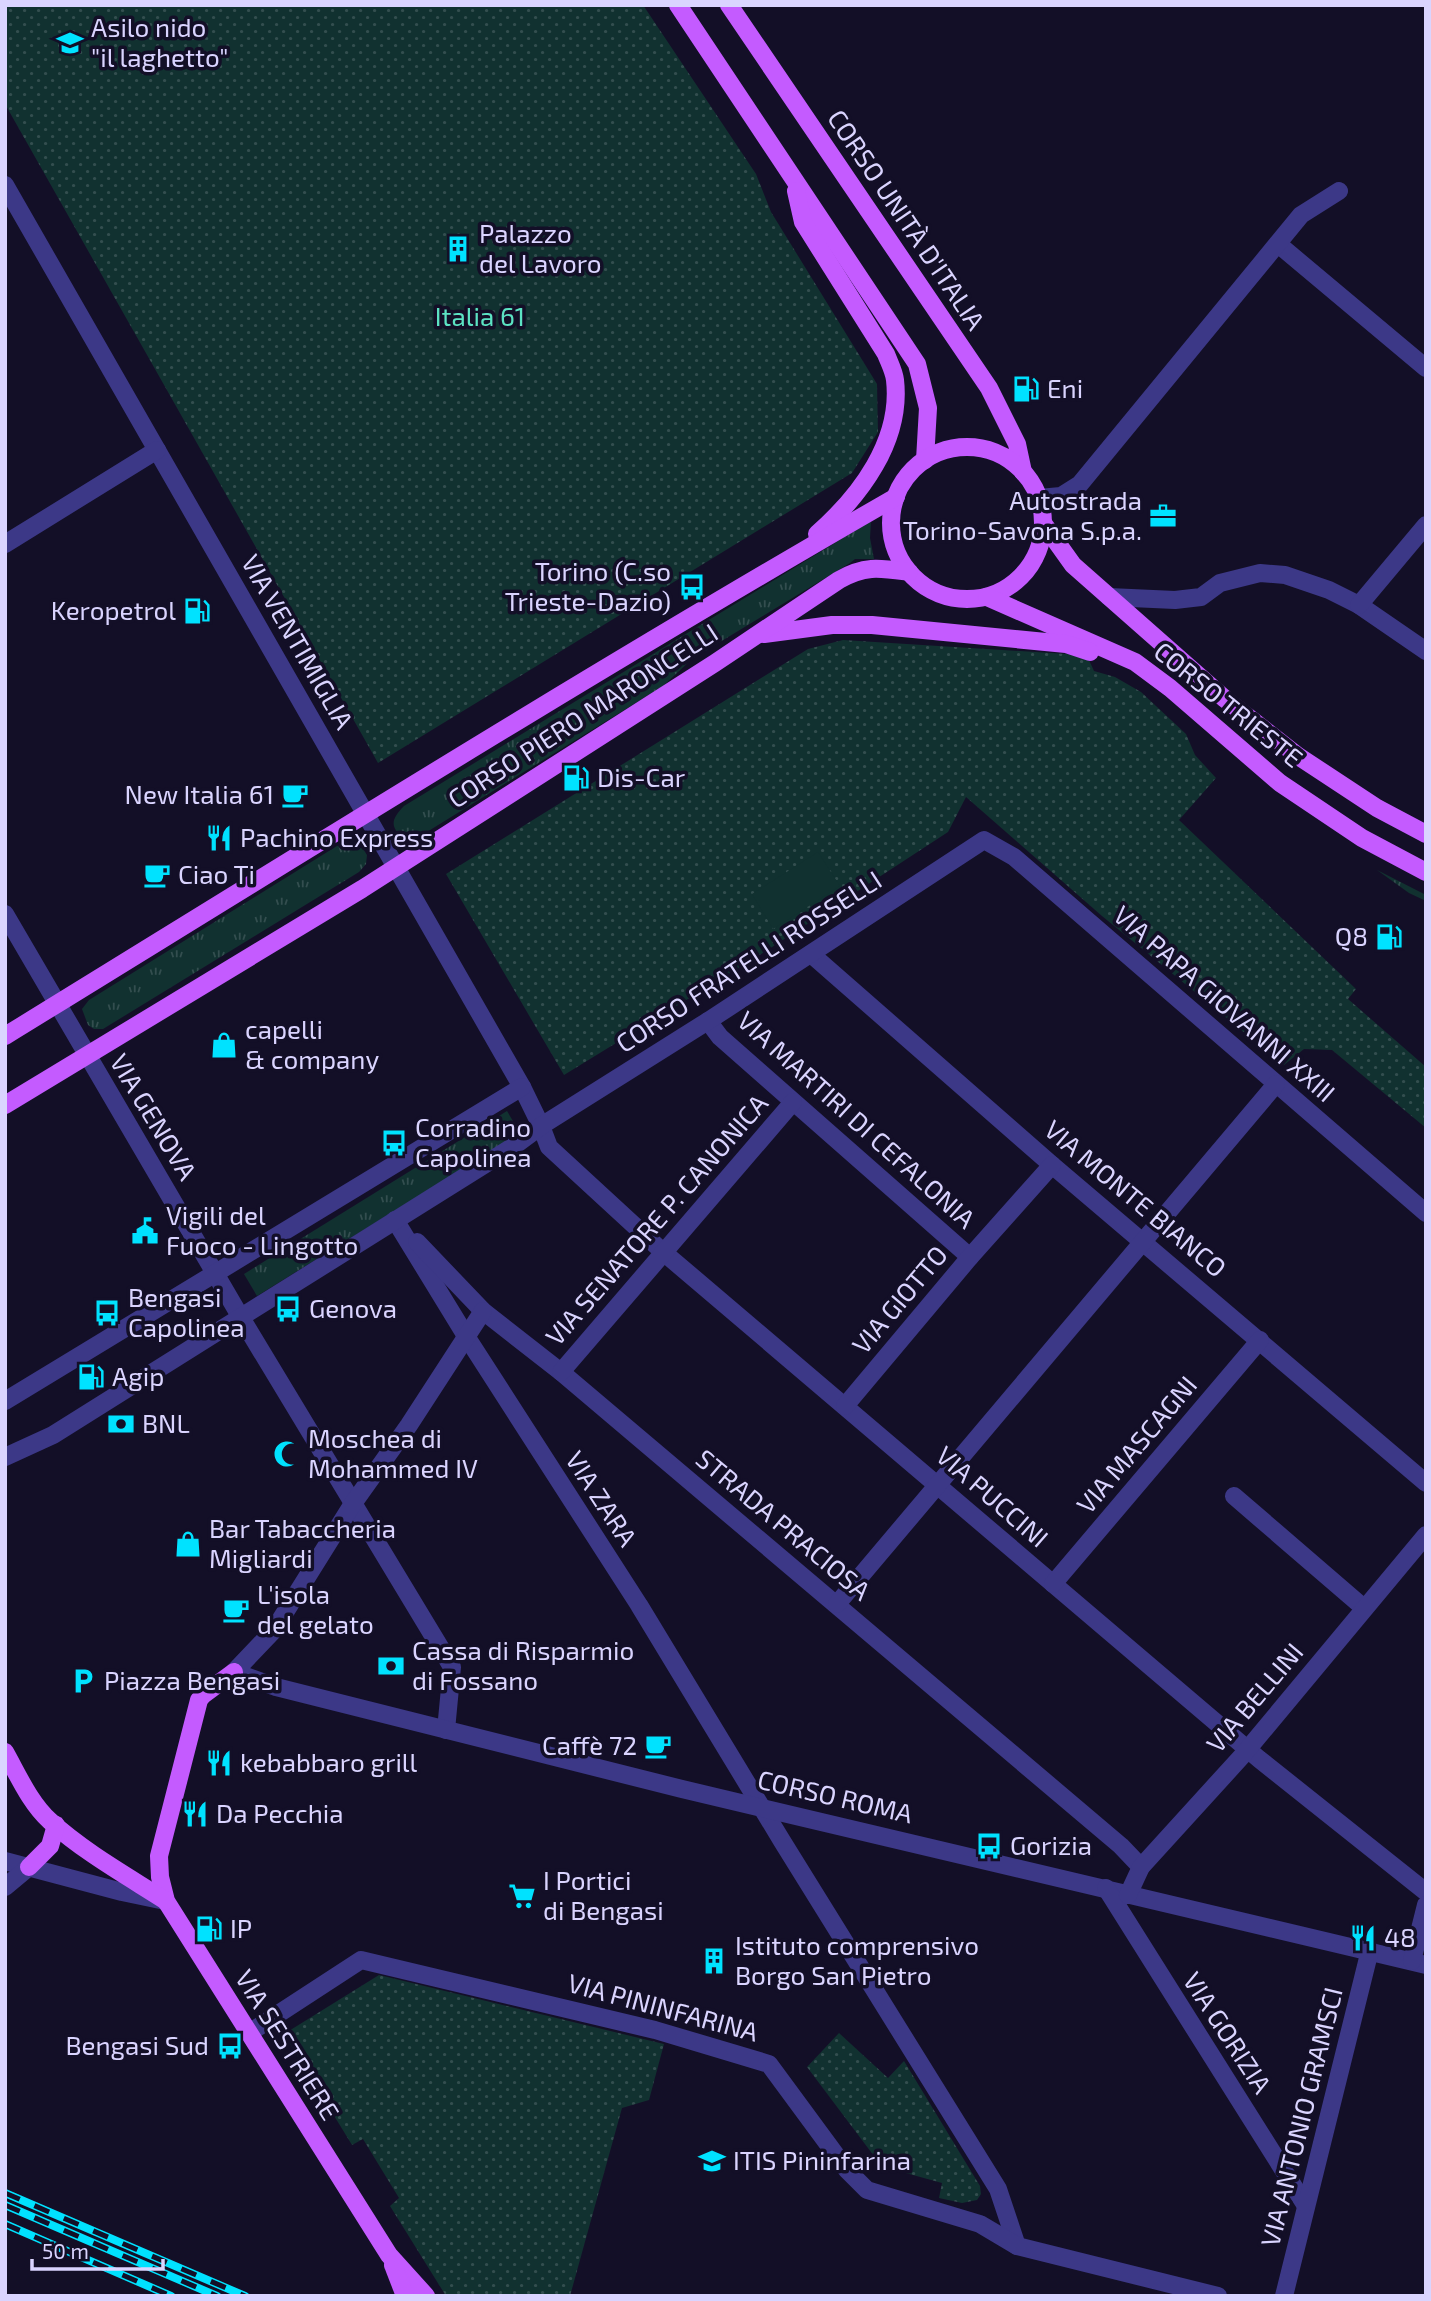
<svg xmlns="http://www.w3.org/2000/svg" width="1431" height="2301" viewBox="0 0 1431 2301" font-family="'Exo 2',sans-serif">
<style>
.grass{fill:url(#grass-tufts)}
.park{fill:url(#park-dots)}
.pitch{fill:#113130}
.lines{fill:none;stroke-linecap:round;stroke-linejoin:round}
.minor{stroke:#3c3887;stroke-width:18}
.major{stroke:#c45bff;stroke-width:18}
.rail-casing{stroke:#00e2ff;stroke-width:8}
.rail{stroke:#130f27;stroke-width:5;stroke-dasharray:16;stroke-linecap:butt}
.labels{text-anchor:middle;stroke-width:7;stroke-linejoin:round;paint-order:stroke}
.poi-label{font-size:26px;fill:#dad4ff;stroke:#130f27;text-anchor:start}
.street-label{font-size:26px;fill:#dad4ff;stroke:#130f27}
.park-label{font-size:26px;fill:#5ce3c3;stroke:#130f27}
</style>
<defs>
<pattern id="grass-tufts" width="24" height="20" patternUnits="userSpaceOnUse" patternTransform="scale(1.75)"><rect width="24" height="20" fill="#113130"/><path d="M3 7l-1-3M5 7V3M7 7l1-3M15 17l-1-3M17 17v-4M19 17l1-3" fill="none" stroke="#334e4f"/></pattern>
<pattern id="park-dots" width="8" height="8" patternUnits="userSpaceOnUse" patternTransform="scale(1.75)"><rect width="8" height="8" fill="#113130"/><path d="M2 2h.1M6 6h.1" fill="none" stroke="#334e4f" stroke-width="1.8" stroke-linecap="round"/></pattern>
</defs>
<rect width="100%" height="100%" fill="#130f27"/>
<!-- grass -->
<g class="grass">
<path d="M871 521 870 538 874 559H855L850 563 692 659 663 686 422 835 409 840C390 830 389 821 404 806Z"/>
<polygon points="353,842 360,844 367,855 366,864 359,872 103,1029 94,1029 88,1025 82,1009 89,1000 337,846"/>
<polygon points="1377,870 1426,895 1426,901 1409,893"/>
<polygon points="507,1111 520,1133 257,1296 244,1274"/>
</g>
<!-- park -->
<g class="park">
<polygon points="5,5 643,5 756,174 771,212 877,384 878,432 852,473 378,763 5,104"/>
<polygon points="843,640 1083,655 1089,660 1094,671 1115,677 1141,692 1186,734 1195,755 1216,778 1179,820 1356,989 1348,999 1426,1067 1426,1128 1332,1050 1304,1049 1284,1065 1102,916 966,797 948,832 766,951 564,1075 446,874 808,649"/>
<polygon points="379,1975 664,2044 649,2100 622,2108 570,2296 446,2296 390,2206 399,2198 363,2139 352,2145 284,2034"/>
<polygon points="839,2033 888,2078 904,2061 980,2186 981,2194 977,2200 962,2203 939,2198 942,2183 884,2167 880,2164 807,2067"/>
</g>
<!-- pitch -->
<polygon class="pitch" points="818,852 840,886 773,929 752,894"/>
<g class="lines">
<!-- minor -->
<g class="minor">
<polyline points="5,185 522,1087 541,1126 549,1147 662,1251 1259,1759 1426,1892"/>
<polyline points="1278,244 1426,368"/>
<polyline points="1039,498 1061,496 1080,484 1301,215 1339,191"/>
<polyline points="5,544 157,450"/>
<polyline points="1109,597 1175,600 1201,597 1220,583 1260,573 1285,575 1329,590 1359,605 1426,651"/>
<polyline points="1359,605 1426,525"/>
<polyline points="5,914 240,1316 452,1667 446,1730"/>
<polyline points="811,954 1052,1165 1426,1483"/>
<polyline points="708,1021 720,1037 970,1257"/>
<polyline points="395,1220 466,1336 639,1605 782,1841 998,2189 1017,2246"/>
<polyline points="417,1242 483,1311 561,1372 1121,1846 1141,1867"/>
<polyline points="483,1311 409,1425 352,1505 274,1630 234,1672 276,1687 682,1789 1426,1965"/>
<polyline points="561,1372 793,1102"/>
<polyline points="5,1401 522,1087"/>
<polyline points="845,1406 970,1257 1052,1165"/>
<polyline points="5,1457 53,1435 514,1146 541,1126 708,1021 984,840 1014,857 1426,1213"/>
<polyline points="1234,1496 1364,1608"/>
<polyline points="1053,1584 1260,1340"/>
<polyline points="837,1604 1276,1084"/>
<polyline points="5,1861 122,1892 165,1901"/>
<polyline points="5,1887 29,1867"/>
<polyline points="1106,1888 1306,2206"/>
<polyline points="1128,1895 1141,1867 1242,1756 1426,1535"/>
<polyline points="1412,1961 1426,1905"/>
<polyline points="249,2033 361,1960 655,2030 769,2064 847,2170 867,2190 980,2224 1017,2246 1218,2296"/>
<polyline points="1284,2296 1370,1950"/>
</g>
<!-- major -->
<g class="major">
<polyline points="678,5 917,364 928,408 925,460"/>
<polyline points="729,5 989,388 1017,444 1023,472"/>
<path d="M796 191 803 222 886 354C889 362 894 371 895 380 902 441 860 496 817 534"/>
<circle cx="967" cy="523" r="76"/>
<polyline points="1043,523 1073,565 1225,699 1298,756 1377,808 1426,834"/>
<polyline points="987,597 1135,662 1170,688 1280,783 1362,838 1426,872"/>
<polyline points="764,634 832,625 872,625 1066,644 1090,652"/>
<path d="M5 1036C301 854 595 670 896 497"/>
<path d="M5 1105 362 889 715 663 839 580C865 565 880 568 909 572"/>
<polyline points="234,1672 203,1695 199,1700 159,1856 160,1877 166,1901 389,2255 426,2296"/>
<path d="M5 1752C18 1775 30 1803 50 1821 84 1852 127 1876 166 1901"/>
<polyline points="29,1867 50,1846 56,1825"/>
<polyline points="393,2265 405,2296"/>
</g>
<!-- rail casing -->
<g class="rail-casing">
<g id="rail">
<polyline points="5,2193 245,2296"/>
<polyline points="5,2205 217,2296"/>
<polyline points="5,2224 171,2296"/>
</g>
</g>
<!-- rail -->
<use href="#rail" class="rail"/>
</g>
<!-- icons -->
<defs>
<g id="school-bare" transform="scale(2.1)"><path d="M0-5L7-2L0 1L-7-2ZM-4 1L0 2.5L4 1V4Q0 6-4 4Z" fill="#00e2ff" stroke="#130f27" stroke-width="2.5" paint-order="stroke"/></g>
<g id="building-bare" transform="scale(2.1)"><path d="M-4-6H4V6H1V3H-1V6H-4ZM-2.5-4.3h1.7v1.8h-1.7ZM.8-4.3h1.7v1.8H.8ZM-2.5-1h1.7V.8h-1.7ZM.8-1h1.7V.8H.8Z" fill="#00e2ff" stroke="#130f27" stroke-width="2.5" paint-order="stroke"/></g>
<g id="fuel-bare" transform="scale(2.1)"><path d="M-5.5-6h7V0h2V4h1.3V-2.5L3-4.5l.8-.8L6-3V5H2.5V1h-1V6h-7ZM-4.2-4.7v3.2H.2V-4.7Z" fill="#00e2ff" stroke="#130f27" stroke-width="2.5" paint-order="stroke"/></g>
<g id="office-bare" transform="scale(2.1)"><path d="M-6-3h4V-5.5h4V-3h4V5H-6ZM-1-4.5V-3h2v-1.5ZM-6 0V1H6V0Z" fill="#00e2ff" stroke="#130f27" stroke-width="2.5" paint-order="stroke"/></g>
<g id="bus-bare" transform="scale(2.1)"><path d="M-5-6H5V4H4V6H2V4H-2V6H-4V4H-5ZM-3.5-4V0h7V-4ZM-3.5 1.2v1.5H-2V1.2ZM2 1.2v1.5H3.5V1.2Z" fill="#00e2ff" stroke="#130f27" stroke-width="2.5" paint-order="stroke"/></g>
<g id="cafe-bare" transform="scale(2.1)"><path d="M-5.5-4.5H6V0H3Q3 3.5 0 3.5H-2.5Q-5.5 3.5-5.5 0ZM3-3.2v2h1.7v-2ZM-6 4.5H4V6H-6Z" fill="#00e2ff" stroke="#130f27" stroke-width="2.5" paint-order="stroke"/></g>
<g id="restaurant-bare" transform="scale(2.1)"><path d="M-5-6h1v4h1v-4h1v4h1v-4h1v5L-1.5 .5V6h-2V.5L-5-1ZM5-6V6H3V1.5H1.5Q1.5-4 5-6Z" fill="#00e2ff" stroke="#130f27" stroke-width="2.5" paint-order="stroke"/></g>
<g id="shop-bare" transform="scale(2.1)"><path d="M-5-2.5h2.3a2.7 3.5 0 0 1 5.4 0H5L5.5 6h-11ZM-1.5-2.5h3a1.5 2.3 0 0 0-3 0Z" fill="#00e2ff" stroke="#130f27" stroke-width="2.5" paint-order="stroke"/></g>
<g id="civic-bare" transform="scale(2.1)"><path d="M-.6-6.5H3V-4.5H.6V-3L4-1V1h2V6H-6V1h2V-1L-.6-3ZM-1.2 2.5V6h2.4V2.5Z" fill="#00e2ff" stroke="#130f27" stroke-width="2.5" paint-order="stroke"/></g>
<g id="bank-bare" transform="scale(2.1)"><path d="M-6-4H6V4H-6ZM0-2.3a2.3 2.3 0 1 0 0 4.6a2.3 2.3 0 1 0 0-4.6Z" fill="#00e2ff" stroke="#130f27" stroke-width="2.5" paint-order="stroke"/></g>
<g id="mosque-bare" transform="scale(2.1)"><path d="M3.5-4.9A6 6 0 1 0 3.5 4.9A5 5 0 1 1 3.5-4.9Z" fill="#00e2ff" stroke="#130f27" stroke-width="2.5" paint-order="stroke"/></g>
<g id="parking-bare" transform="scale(2.1)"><path d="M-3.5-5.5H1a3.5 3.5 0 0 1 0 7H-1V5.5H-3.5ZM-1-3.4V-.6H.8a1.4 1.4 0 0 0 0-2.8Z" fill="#00e2ff" stroke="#130f27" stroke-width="2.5" paint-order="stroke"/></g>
<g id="supermarket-bare" transform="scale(2.1)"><path d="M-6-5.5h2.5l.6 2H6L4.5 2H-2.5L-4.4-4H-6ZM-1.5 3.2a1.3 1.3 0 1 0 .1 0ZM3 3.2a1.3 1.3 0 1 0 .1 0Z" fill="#00e2ff" stroke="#130f27" stroke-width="2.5" paint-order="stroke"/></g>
</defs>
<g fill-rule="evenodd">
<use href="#school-bare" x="70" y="43"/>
<use href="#building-bare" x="458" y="249"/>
<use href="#fuel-bare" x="1026" y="389"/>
<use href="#office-bare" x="1163" y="516"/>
<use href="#bus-bare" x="692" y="587"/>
<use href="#fuel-bare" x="197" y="611"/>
<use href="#fuel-bare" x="576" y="778"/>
<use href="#cafe-bare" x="295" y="795"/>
<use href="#restaurant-bare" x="219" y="838"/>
<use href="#cafe-bare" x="157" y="875"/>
<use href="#fuel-bare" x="1389" y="937"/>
<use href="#shop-bare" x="224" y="1045"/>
<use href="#bus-bare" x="394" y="1143"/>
<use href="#civic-bare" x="145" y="1231"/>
<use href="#bus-bare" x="288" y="1309"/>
<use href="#bus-bare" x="107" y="1313"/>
<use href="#fuel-bare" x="91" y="1377"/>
<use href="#bank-bare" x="121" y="1424"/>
<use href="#mosque-bare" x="287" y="1454"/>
<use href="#shop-bare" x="188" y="1544"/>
<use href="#cafe-bare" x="236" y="1610"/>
<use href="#bank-bare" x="391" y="1666"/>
<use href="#parking-bare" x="83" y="1681"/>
<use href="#cafe-bare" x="658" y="1746"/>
<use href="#restaurant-bare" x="219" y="1763"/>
<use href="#restaurant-bare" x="195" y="1814"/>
<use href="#bus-bare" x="989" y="1846"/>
<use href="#supermarket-bare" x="522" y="1896"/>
<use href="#fuel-bare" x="209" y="1929"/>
<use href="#restaurant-bare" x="1363" y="1938"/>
<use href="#building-bare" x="714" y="1961"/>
<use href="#bus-bare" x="230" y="2046"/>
<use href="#school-bare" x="712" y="2161"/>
</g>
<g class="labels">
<!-- poi labels -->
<g class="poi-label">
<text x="91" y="37">Asilo nido<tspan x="91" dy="30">"il laghetto"</tspan></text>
<text x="479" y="243">Palazzo<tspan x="479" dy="30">del Lavoro</tspan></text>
<text x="1047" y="398">Eni</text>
<text x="1142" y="510" text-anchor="end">Autostrada<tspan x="1142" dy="30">Torino-Savona S.p.a.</tspan></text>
<text x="671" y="581" text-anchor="end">Torino (C.so<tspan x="671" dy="30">Trieste-Dazio)</tspan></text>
<text x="176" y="620" text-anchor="end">Keropetrol</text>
<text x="597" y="787">Dis-Car</text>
<text x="274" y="804" text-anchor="end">New Italia 61</text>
<text x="240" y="847">Pachino Express</text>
<text x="178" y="884">Ciao Ti</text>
<text x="1368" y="946" text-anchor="end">Q8</text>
<text x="245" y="1039">capelli<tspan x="245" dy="30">&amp; company</tspan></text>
<text x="415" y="1137">Corradino<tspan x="415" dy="30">Capolinea</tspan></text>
<text x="166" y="1225">Vigili del<tspan x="166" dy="30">Fuoco - Lingotto</tspan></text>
<text x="128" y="1307">Bengasi<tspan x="128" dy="30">Capolinea</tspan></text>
<text x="309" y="1318">Genova</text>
<text x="112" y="1386">Agip</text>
<text x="142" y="1433">BNL</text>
<text x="308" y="1448">Moschea di<tspan x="308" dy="30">Mohammed IV</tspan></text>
<text x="209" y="1538">Bar Tabaccheria<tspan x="209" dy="30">Migliardi</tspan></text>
<text x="257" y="1604">L'isola<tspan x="257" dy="30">del gelato</tspan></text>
<text x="412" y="1660">Cassa di Risparmio<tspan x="412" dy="30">di Fossano</tspan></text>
<text x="104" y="1690">Piazza Bengasi</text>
<text x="637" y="1755" text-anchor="end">Caffè 72</text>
<text x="240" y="1772">kebabbaro grill</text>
<text x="216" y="1823">Da Pecchia</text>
<text x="1010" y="1855">Gorizia</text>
<text x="543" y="1890">I Portici<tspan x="543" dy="30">di Bengasi</tspan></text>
<text x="230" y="1938">IP</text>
<text x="1384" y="1947">48</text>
<text x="735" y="1955">Istituto comprensivo<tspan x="735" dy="30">Borgo San Pietro</tspan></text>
<text x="209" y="2055" text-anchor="end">Bengasi Sud</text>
<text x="733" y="2170">ITIS Pininfarina</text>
</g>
<!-- street labels -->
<g class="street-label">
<text transform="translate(906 220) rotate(56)" y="9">CORSO UNITÀ D'ITALIA</text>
<text transform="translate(297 642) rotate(60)" y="9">VIA VENTIMIGLIA</text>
<text transform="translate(1228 705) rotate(39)" y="9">CORSO TRIESTE</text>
<text transform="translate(583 716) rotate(-33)" y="9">CORSO PIERO MARONCELLI</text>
<text transform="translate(749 962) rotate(-33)" y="9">CORSO FRATELLI ROSSELLI</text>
<text transform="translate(1224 1004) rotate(41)" y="9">VIA PAPA GIOVANNI XXIII</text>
<text transform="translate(153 1117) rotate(59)" y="9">VIA GENOVA</text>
<text transform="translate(856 1120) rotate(42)" y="9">VIA MARTIRI DI CEFALONIA</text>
<text transform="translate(1135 1199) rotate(40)" y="9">VIA MONTE BIANCO</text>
<text transform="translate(657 1220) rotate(-49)" y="9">VIA SENATORE P. CANONICA</text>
<text transform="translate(900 1300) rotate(-50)" y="9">VIA GIOTTO</text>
<text transform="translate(1137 1445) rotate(-50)" y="9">VIA MASCAGNI</text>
<text transform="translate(992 1497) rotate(41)" y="9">VIA PUCCINI</text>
<text transform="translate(601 1499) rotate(57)" y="9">VIA ZARA</text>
<text transform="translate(783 1525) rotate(40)" y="9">STRADA PRACIOSA</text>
<text transform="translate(1255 1698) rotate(-50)" y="9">VIA BELLINI</text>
<text transform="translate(835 1797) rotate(13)" y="9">CORSO ROMA</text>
<text transform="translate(663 2008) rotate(15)" y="9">VIA PININFARINA</text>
<text transform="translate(1227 2033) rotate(57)" y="9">VIA GORIZIA</text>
<text transform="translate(287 2045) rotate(58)" y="9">VIA SESTRIERE</text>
<text transform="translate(1302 2117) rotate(-76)" y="9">VIA ANTONIO GRAMSCI</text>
</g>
<!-- park labels -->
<g class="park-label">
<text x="480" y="326">Italia 61</text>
</g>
</g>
<!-- border -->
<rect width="1431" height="2301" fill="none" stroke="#dad4ff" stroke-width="14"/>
<!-- scale -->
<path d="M32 2259v10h131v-10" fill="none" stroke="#dad4ff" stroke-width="3.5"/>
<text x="42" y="2259" font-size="21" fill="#dad4ff" stroke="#130f27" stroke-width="5" paint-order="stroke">50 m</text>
</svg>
